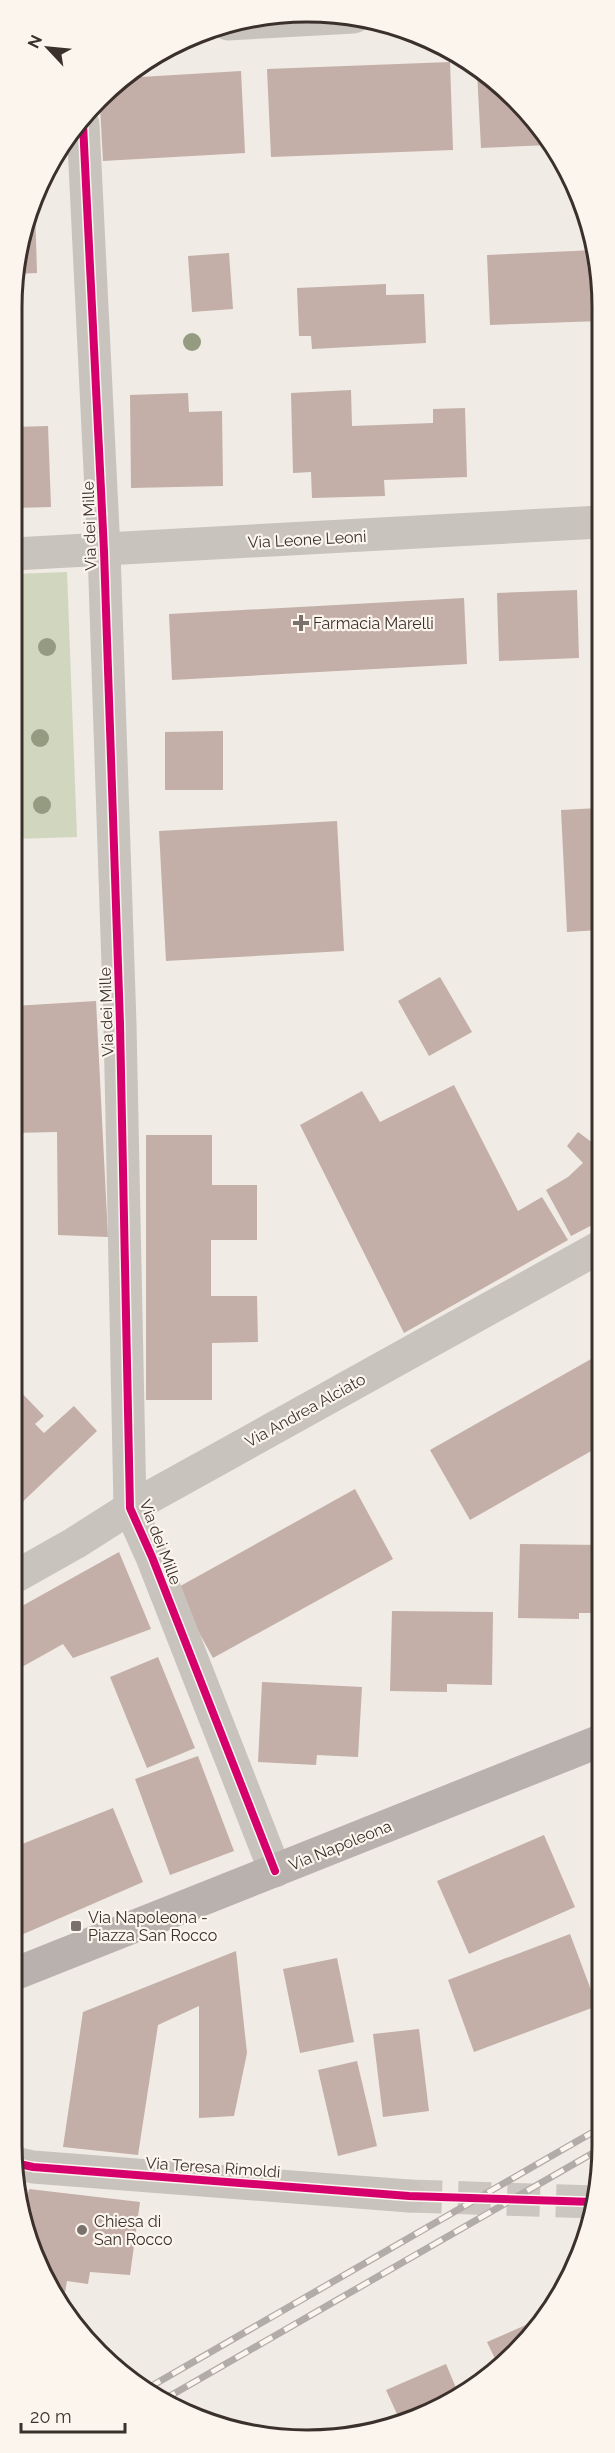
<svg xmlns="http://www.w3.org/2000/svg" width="615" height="2453" viewBox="0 0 615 2453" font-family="Raleway,sans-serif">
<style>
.green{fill:#d1d6bf}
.building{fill:#c3afa7}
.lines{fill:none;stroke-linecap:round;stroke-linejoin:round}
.minor-tunnel{stroke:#ccc6c0;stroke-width:33;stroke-dasharray:33 16;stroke-linecap:butt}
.minor{stroke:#c9c3be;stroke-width:33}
.major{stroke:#b8b1ad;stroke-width:33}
.rail-casing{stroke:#b1aca8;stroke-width:7}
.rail{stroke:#fbf5ee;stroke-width:4.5;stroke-dasharray:14;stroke-linecap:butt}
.cycleway-casing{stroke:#fbf5ee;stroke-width:11}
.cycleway{stroke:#d6006c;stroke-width:8}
.tree{fill:#959b80}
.poi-dot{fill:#7a716c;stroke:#fbf5ee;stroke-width:2}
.labels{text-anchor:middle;stroke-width:4.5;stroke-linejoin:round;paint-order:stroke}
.street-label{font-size:16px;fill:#3b302b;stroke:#fbf5ee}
.poi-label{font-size:16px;fill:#3b302b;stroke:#fbf5ee;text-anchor:start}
.rim{fill:none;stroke:#3b302b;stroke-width:3}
</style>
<rect width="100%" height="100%" fill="#f0ebe5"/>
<!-- green -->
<polygon class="green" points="67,572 77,837 14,839 14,574"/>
<!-- building -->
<g class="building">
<polygon points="450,62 453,150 271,157 267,69"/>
<polygon points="241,71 245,153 103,161 100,105 124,78"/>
<polygon points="477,71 517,99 549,145 481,148"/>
<polygon points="35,209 37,273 15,274 15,269"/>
<polygon points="595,250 598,261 601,321 490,325 487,255"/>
<polygon points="229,253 233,309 192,312 188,256"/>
<polygon points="386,284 386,295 424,294 426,343 312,349 311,336 299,336 297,288"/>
<polygon points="351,390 352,426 433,423 433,409 465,408 467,477 384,480 385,496 312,498 311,472 293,473 291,393"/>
<polygon points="188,393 189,412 222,411 223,486 131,488 130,395"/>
<polygon points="48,426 51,507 14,508 14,427"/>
<polygon points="577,590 579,658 499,661 497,593"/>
<polygon points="464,598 467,664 172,680 169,614"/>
<polygon points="223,731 223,790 165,790 165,732"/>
<polygon points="600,749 600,930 567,932 561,810 599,808 595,750"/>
<polygon points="337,821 344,951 166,961 159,831"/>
<polygon points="440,977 472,1032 429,1056 398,1001"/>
<polygon points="96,1001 108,1237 58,1235 57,1132 13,1133 14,1006"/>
<polygon points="454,1085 518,1211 542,1197 568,1240 404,1333 300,1125 362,1091 380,1122"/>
<polygon points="578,1132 597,1146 600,1140 600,1221 571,1236 546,1190 568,1177 583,1163 567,1146"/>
<polygon points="146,1135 212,1135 212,1185 257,1185 257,1240 211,1240 211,1296 257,1296 258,1342 212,1343 212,1400 146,1400"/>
<polygon points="600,1354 600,1446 470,1520 430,1450"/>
<polygon points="13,1384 44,1416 35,1424 44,1433 74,1406 97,1431 13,1511"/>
<polygon points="355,1489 393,1559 213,1658 175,1589"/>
<polygon points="520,1544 600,1545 600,1613 579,1613 579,1619 518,1618"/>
<polygon points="119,1552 151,1629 73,1658 63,1644 13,1672 13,1611"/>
<polygon points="392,1611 493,1612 492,1685 447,1684 447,1692 390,1691"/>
<polygon points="158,1657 195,1748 147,1768 110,1677"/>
<polygon points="262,1682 362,1687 358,1757 317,1755 316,1765 258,1762"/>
<polygon points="198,1756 234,1851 170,1875 135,1779"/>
<polygon points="113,1808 143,1882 12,1939 12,1848"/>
<polygon points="544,1835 575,1907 469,1954 437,1881"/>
<polygon points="570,1934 597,2006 474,2052 448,1980"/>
<polygon points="236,1951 247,2053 234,2116 199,2118 199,2006 158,2025 138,2155 63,2147 83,2012"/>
<polygon points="337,1958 354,2042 300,2053 283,1969"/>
<polygon points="419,2029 429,2111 383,2117 373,2034"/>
<polygon points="357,2061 377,2146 338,2156 318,2070"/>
<polygon points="29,2189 140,2202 130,2275 90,2272 88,2284 67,2281 63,2305 34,2258 22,2197 27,2198"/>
<polygon points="542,2318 499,2367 487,2342"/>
<polygon points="446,2364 459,2395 402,2425 386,2390"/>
</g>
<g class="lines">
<!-- minor-tunnel -->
<polyline class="minor-tunnel" points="409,2196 594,2202"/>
<!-- minor -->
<g class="minor">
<polyline points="228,24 354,17"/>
<polyline points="83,124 104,551 120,1024 130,1508 152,1557 275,1871"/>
<polyline points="14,554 600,522"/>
<polyline points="13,1578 75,1543 130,1508 600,1247"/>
<polyline points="15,2163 33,2167 409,2196"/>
</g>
<!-- major -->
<polyline class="major" points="12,1975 600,1741"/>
<!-- rail casing -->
<g class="rail-casing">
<g id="rail">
<polyline points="148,2388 600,2128"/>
<polyline points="163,2400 600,2149"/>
</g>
</g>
<!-- rail -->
<use href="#rail" class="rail"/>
<!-- cycleway casing -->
<g class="cycleway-casing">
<g id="cycleway">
<polyline points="83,124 104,551 120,1024 130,1508 152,1557 275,1871"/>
<polyline points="15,2163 33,2167 409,2196 594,2202"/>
</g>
</g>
<!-- cycleway -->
<use href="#cycleway" class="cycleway"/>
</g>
<!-- trees -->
<g class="tree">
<circle cx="192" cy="342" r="9"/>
<circle cx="47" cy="647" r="9"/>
<circle cx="40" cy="738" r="9"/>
<circle cx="42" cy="805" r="9"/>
</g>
<!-- markers -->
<g class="poi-dot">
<path d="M298 614h6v6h6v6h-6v6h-6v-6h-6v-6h6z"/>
<rect x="70" y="1920" width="12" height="12" rx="3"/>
<circle cx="82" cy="2230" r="6"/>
</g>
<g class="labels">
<!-- street labels -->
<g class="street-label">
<text transform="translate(89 526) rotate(-92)" y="6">Via dei Mille</text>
<text transform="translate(307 539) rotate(-3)" y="6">Via Leone Leoni</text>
<text transform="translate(106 1012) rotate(-92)" y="6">Via dei Mille</text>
<text transform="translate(305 1410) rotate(-29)" y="6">Via Andrea Alciato</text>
<text transform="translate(161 1542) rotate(69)" y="6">Via dei Mille</text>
<text transform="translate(340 1845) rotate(-22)" y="6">Via Napoleona</text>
<text transform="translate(213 2167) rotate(4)" y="6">Via Teresa Rimoldi</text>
</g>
<!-- poi labels -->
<g class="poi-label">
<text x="313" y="629">Farmacia Marelli</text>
<text x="88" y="1923">Via Napoleona -<tspan x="88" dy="18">Piazza San Rocco</tspan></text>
<text x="94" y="2227">Chiesa di<tspan x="94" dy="18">San Rocco</tspan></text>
</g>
</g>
<!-- crop -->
<path d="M0 0H615V2453H0ZM307 22H307A285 285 0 0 1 592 307V2145A285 285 0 0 1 307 2430H307A285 285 0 0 1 22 2145V307A285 285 0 0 1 307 22Z" fill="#fbf5ee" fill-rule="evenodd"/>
<path class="rim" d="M307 22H307A285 285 0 0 1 592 307V2145A285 285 0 0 1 307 2430H307A285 285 0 0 1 22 2145V307A285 285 0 0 1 307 22Z"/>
<!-- north arrow -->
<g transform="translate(48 48) rotate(296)" stroke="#fbf5ee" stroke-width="4.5" paint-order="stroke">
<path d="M0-4.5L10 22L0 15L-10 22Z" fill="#3b302b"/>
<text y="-9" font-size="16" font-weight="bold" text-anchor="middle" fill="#3b302b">N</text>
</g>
<!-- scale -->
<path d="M21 2423v9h104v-9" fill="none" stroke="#3b302b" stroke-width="3"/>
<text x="30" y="2423" font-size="18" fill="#3b302b" stroke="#fbf5ee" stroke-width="4.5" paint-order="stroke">20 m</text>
</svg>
